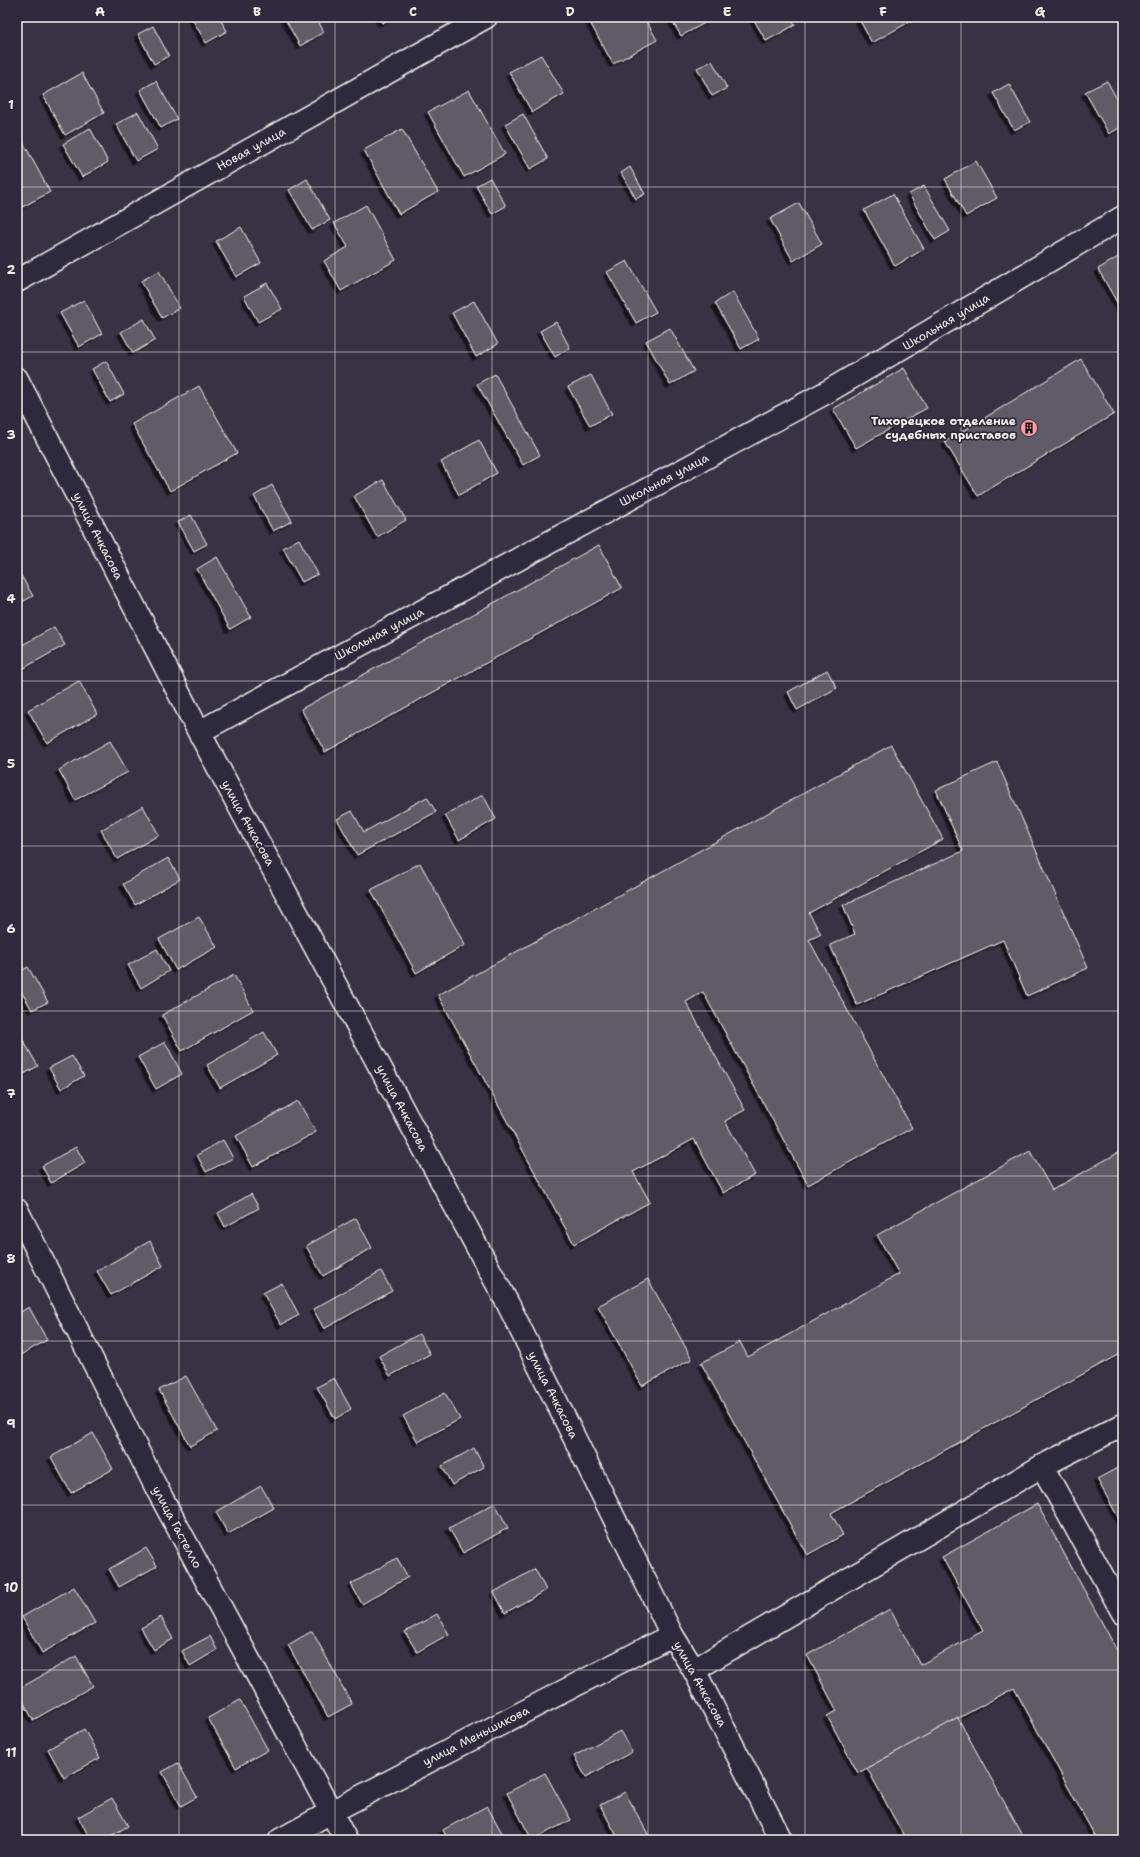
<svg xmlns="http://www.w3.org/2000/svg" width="1140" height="1857" viewBox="0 0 1140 1857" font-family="'Shantell Sans',sans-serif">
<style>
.building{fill:#5f5c67;stroke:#f4f1e8;filter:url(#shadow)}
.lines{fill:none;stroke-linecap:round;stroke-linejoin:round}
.minor-casing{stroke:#f4f1e8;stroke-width:25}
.minor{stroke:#2f2a3d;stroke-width:22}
.grid{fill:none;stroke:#f4f1e8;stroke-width:1;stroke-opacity:0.55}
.labels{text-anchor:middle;stroke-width:3.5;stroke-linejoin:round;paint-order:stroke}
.street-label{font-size:12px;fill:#f4f1e8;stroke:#2f2a3d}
.poi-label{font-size:12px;font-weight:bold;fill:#f4f1e8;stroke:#2f2a3d;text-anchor:end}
.neatline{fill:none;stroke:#f4f1e8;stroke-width:1.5}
.grid-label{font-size:13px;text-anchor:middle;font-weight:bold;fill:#f4f1e8}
</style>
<defs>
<filter id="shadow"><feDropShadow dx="-3.5" dy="3.5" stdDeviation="0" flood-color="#0009"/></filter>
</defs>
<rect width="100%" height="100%" fill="#373244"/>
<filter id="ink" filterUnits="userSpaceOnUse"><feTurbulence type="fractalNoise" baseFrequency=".025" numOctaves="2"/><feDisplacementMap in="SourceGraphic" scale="8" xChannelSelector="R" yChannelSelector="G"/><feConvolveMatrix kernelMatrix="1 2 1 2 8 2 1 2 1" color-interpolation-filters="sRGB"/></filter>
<g filter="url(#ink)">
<!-- building -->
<g class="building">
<polygon points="191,17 219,17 227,31 206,43"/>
<polygon points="284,17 316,17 324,32 300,46"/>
<polygon points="378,17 394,17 382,23"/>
<polygon points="587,17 644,17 657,40 613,64"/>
<polygon points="670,17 711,17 712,19 681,36"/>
<polygon points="759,17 790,17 795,25 766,41 754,20"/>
<polygon points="858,17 918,17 872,43"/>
<polygon points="153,26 169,56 154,64 138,34"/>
<polygon points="541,55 564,94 532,112 509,72"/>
<polygon points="712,61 727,88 712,96 697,68"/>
<polygon points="82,73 104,113 65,135 43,95"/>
<polygon points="156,81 177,119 161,128 140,90"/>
<polygon points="1107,81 1123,110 1123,126 1109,134 1085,92"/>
<polygon points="1009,84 1030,122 1014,130 993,93"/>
<polygon points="469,90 505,154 464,177 428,112"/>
<polygon points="138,112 158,149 136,161 116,124"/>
<polygon points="523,114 548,159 530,169 505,124"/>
<polygon points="90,128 108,162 82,177 63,144"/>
<polygon points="402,129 438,192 399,214 364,150"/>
<polygon points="17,131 50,192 17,210"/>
<polygon points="976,161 997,198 966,216 945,179"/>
<polygon points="630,167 645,194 636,199 621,173"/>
<polygon points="490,178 506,206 492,214 476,186"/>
<polygon points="307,179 330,220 312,230 289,190"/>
<polygon points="924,186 950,231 935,240 909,194"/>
<polygon points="893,194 924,249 895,266 864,210"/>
<polygon points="799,203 822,244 793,261 770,219"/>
<polygon points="366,205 396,260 341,291 324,261 348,247 334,223"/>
<polygon points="241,227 261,263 236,277 216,241"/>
<polygon points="1123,254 1123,313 1098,269"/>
<polygon points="627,261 656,312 636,323 607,272"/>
<polygon points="159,271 180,308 162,318 141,281"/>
<polygon points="267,283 282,309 258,322 244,296"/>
<polygon points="733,292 759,339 741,349 715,303"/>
<polygon points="84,300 102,334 79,347 60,313"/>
<polygon points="474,301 498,344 476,357 452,313"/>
<polygon points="144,319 155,340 133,353 121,332"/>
<polygon points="556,322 570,348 555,357 540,331"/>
<polygon points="670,328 694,371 670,385 646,341"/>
<polygon points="1081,359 1114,414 978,496 945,442"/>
<polygon points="106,361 124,394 110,402 92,369"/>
<polygon points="904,368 927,408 856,448 833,409"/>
<polygon points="495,374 540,455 523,465 477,384"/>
<polygon points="591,375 612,414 590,426 568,387"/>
<polygon points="199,386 237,453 170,491 132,424"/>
<polygon points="479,440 497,473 459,495 441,462"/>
<polygon points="383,480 406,520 377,537 354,496"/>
<polygon points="272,485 292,521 273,531 254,496"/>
<polygon points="191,515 207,544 194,551 178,522"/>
<polygon points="299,539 318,574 302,582 283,548"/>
<polygon points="599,545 622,588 325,752 301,709"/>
<polygon points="217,557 251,617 230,629 197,569"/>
<polygon points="17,569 33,596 17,605"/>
<polygon points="54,627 65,645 17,672 17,648"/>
<polygon points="827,670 837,688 797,710 788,692"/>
<polygon points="79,681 97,714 47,743 28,710"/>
<polygon points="110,741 128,772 75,800 59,770"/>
<polygon points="891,745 943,839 809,913 821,934 809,940 912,1128 808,1185 703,992 686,1002 745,1110 725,1121 755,1175 723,1193 694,1139 633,1172 650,1202 574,1244 438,995"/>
<polygon points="997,762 1088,968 1027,996 1003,940 857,1005 830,945 855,934 843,905 963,851 936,790"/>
<polygon points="483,795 496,819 459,840 445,815"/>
<polygon points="427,797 436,812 357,855 337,819 352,811 364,832"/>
<polygon points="143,806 159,835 117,859 101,830"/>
<polygon points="168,858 180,879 135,905 123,884"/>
<polygon points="420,863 465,945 416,973 371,890"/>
<polygon points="199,917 217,947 176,970 159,939"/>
<polygon points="157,949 169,971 141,988 128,965"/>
<polygon points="28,967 48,1002 32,1010 17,984 17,973"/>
<polygon points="234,975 253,1010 182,1051 162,1015"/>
<polygon points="264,1032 277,1055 220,1088 207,1065"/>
<polygon points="20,1035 38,1066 17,1078 17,1037"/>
<polygon points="165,1042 182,1074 156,1089 138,1057"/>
<polygon points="72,1056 84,1076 61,1089 49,1068"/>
<polygon points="298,1101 316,1132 253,1167 236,1136"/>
<polygon points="223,1140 233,1158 206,1172 197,1155"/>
<polygon points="76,1147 85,1163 51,1183 42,1166"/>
<polygon points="1123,1150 1123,1352 831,1513 843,1535 807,1555 701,1363 740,1342 748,1357 899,1274 877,1235 1030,1151 1052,1190"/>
<polygon points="251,1194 259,1208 225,1227 218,1213"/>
<polygon points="356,1218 372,1248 323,1276 306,1246"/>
<polygon points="150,1241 163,1266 111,1295 97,1271"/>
<polygon points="381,1271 392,1291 324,1329 313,1309"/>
<polygon points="648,1279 692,1359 642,1386 598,1306"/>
<polygon points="282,1283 299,1315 281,1325 263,1293"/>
<polygon points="29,1307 47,1340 17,1357 17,1314"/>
<polygon points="419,1334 430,1354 390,1376 379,1356"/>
<polygon points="186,1376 217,1431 190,1446 159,1390"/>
<polygon points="334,1378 351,1409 335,1419 317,1387"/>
<polygon points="445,1393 460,1419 418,1442 403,1416"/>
<polygon points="93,1433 113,1469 71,1493 51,1457"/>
<polygon points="474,1448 484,1467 452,1485 442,1466"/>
<polygon points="1123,1465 1123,1526 1097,1479"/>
<polygon points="261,1486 274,1508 228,1534 216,1512"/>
<polygon points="495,1503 508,1528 463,1553 449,1528"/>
<polygon points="1037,1504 1123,1661 1123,1840 1097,1840 1014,1688 858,1773 827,1716 837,1711 807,1655 890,1609 920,1665 983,1631 942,1557"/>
<polygon points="146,1548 157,1566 119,1587 109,1569"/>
<polygon points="397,1558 408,1577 362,1604 351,1584"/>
<polygon points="535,1569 546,1590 505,1613 494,1592"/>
<polygon points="74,1587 95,1623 42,1653 22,1617"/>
<polygon points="437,1614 449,1634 417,1652 405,1632"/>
<polygon points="161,1617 173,1639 154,1650 141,1628"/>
<polygon points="312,1631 352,1704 328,1717 288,1645"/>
<polygon points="210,1636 217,1650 190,1666 182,1651"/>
<polygon points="76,1656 93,1686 33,1720 17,1690"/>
<polygon points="240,1700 268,1750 236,1768 208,1718"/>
<polygon points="958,1718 1025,1840 906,1840 867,1768"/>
<polygon points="84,1729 100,1758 64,1778 48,1749"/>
<polygon points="620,1731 632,1752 586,1777 574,1756"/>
<polygon points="178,1763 197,1797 181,1806 162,1772"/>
<polygon points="545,1773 571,1820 532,1840 507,1793"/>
<polygon points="625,1792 649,1836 641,1840 619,1840 600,1805"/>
<polygon points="112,1798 128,1826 104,1840 91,1840 78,1817"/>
<polygon points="487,1806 506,1840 448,1840 443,1830"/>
</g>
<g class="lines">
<!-- minor casing -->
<g class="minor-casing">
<g id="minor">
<polyline points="17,281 486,17"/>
<polyline points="17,379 199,732 508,1304 672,1635 694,1670 781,1840"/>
<polyline points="199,732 827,392 1123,217"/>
<polyline points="17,1210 157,1489 346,1840"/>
<polyline points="1042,1466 1123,1613"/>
<polyline points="694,1670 1042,1466 1123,1425"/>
<polyline points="280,1840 331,1812 672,1635"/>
</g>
</g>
<!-- minor -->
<use href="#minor" class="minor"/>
</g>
</g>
<!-- grid -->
<path class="grid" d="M179 17V1840M335 17V1840M492 17V1840M648 17V1840M805 17V1840M961 17V1840M17 187H1123M17 352H1123M17 516H1123M17 681H1123M17 846H1123M17 1011H1123M17 1176H1123M17 1341H1123M17 1505H1123M17 1670H1123"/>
<!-- icons -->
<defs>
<g id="building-disc" transform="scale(0.9)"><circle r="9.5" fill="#ff9aa2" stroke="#2f2a3d"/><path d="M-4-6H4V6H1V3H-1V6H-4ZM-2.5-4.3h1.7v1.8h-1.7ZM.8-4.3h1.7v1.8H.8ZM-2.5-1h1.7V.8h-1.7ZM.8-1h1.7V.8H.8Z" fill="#111"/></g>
</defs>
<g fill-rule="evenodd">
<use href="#building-disc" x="1029" y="428"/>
</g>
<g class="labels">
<!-- street labels -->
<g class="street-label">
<text transform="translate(251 149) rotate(-29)" y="4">Новая улица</text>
<text transform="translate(946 322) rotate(-31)" y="4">Школьная улица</text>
<text transform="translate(664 480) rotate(-28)" y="4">Школьная улица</text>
<text transform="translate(98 536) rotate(63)" y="4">улица Ачкасова</text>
<text transform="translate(379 634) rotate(-28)" y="4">Школьная улица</text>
<text transform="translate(248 823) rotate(61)" y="4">улица Ачкасова</text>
<text transform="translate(402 1108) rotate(62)" y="4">улица Ачкасова</text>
<text transform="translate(553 1395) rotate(63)" y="4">улица Ачкасова</text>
<text transform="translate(177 1527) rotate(62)" y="4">улица Гастелло</text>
<text transform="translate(700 1684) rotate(61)" y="4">улица Ачкасова</text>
<text transform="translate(476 1736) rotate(-27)" y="4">улица Меньшикова</text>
</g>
<!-- poi labels -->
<g class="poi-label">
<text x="1016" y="425">Тихорецкое отделение<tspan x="1016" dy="14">судебных приставов</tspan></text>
</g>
</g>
<!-- margin -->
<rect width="1140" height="1857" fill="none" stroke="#2f2a3d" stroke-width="44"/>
<rect x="22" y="22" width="1096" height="1813" class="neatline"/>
<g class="grid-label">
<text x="100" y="16">A</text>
<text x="257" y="16">B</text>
<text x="413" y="16">C</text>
<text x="570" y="16">D</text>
<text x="727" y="16">E</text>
<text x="883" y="16">F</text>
<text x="1040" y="16">G</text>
<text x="11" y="109">1</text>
<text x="11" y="274">2</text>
<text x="11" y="439">3</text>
<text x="11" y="603">4</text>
<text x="11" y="768">5</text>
<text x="11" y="933">6</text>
<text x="11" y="1098">7</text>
<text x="11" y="1263">8</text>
<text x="11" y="1428">9</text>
<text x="11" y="1592">10</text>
<text x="11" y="1757">11</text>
</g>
</svg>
